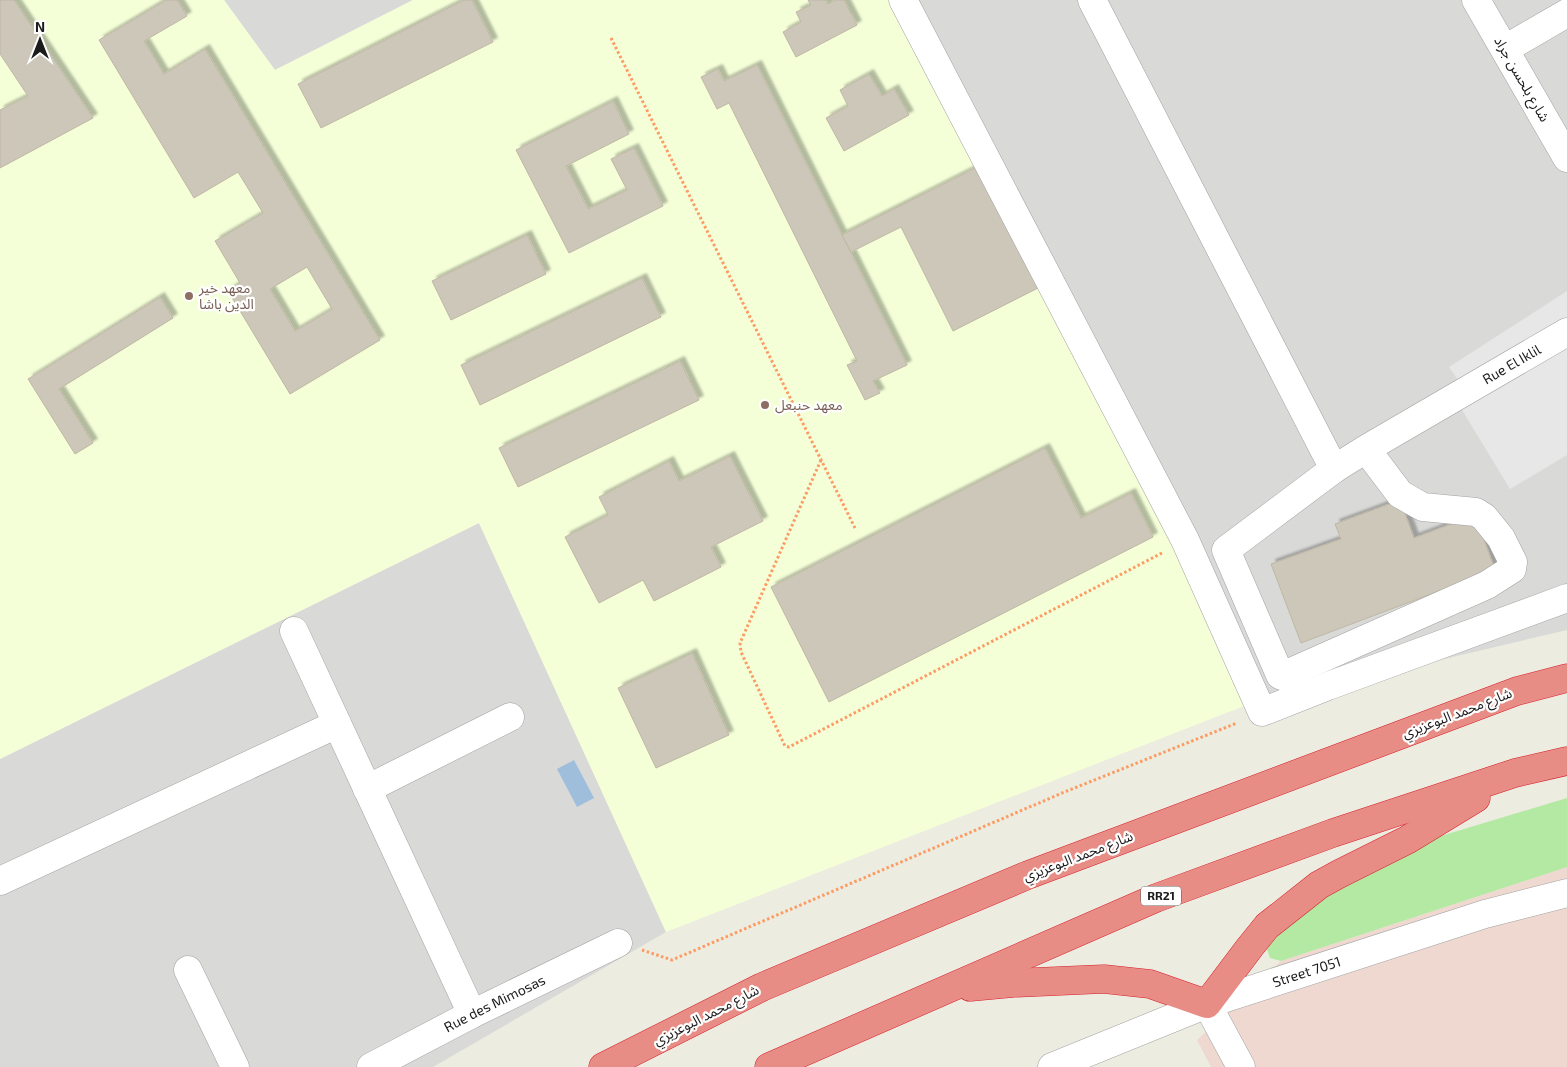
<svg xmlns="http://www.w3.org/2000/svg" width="1567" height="1067" viewBox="0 0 1567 1067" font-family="'Exo 2','Noto Sans Arabic',sans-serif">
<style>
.residential{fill:#d9d9d8}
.commercial{fill:#efd8cf}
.education{fill:#f4ffd8}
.grass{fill:#b4e9a4}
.parking{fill:#e7e7e7}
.water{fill:#9fbedc}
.building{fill:#cdc7ba;stroke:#bfb7a3;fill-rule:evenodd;filter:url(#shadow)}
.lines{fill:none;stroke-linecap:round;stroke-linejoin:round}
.minor-casing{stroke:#a2a2a2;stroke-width:29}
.highway-casing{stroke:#d8202e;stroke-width:29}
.path{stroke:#fc9b63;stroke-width:3;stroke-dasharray:2.5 2.5;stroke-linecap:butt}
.minor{stroke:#fff;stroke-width:28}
.highway{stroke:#e78d85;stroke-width:28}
.education-dot{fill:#8d6e63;stroke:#fff;stroke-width:2}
.labels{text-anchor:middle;stroke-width:4.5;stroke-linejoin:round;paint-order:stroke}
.shield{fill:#fff;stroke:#5f5f5f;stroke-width:1}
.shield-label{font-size:12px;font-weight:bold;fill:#1b1b1b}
.street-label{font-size:14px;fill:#1b1b1b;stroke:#fff}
.education-label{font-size:14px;fill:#785e54;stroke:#fff;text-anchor:start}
</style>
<defs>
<filter id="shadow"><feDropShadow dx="4.5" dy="-4.5" stdDeviation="1" flood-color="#0004"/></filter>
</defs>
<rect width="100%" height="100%" fill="#edece0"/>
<!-- residential -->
<g class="residential">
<polygon points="224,0 413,0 275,70"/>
<polygon points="889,0 1567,0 1567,630 1244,706 1179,544 978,166"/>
<polygon points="479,523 666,932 433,1067 0,1067 0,759"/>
</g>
<!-- commercial -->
<polygon class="commercial" points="1567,867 1567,1067 1211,1067 1197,1040 1281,961"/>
<!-- education -->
<polygon class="education" points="0,0 224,0 275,70 413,0 889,0 979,166 1179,544 1244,706 666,932 479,523 0,759"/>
<!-- grass -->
<polygon class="grass" points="1567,798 1567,867 1281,961 1270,958 1266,947 1291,918 1337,890 1382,864 1441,836"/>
<!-- parking -->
<g class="parking">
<polygon points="1567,291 1567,320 1462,386 1449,367"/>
<polygon points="1567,339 1567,455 1510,489 1459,405"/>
</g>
<!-- water -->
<polygon class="water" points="574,760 594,798 577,807 557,769"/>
<!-- building -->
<g class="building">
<polygon points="0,0 14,0 93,118 0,168 0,110 28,96 0,54"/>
<path d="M166 0H177L187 16 144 41 164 74 205 49 380 340 290 394 228 291 240 283 215 241 263 213 238 172 194 198 99 40ZM307 267 332 309 295 331 270 289Z"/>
<polygon points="464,0 472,0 493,42 321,128 298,84"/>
<polygon points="808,0 826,0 828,4 835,0 844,0 857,25 796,57 783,32 801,22 796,12 811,5"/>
<polygon points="757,65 907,365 873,381 880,393 865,400 847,365 857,361 729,103 717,109 701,77 718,69 724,81"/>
<polygon points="869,74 882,96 894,89 909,115 844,151 826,118 848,106 840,90"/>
<polygon points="613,101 629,134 566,166 588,209 627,190 611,159 634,148 663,206 569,253 516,150"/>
<polygon points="979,166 1040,287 953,331 901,227 851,252 842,235"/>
<polygon points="527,235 546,274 451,320 432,281"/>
<polygon points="642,278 661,317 480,405 461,365"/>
<polygon points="160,297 173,318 59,389 93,443 75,454 28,379"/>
<polygon points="680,361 699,400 518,487 499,448"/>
<polygon points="1045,448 1081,518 1131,493 1153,537 829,702 771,587"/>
<polygon points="730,456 763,521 711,547 721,567 654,601 643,580 599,603 565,537 608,515 599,497 669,461 679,481"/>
<polygon points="1400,500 1414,538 1475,515 1495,570 1301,643 1271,564 1341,539 1335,524"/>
<polygon points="692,653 729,735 656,768 618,688"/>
</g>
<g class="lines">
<!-- minor casing -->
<g class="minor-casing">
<g id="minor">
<polyline points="903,0 1185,540 1262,712 1328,686 1567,598"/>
<polyline points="1092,0 1334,469"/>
<polyline points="1476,0 1567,158"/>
<polyline points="1505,49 1567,13"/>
<path id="s1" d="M1366 449 1400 494 1414 502 1423 507 1476 512 1484 517 1501 538 1513 562 1512 569 1487 585 1282 676 1280 675 1226 550 1334 469 1366 449 1567 332"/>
<polyline points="294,631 472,1014"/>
<polyline points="367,789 510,717"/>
<polyline points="0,881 337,724"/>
<polyline points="188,970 235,1067"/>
<polyline points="1207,1004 1241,1067"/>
<path id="s2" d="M371 1067 472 1014 618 943"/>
<path id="s3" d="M1052 1067 1207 1004 1485 914 1567 893"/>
</g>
</g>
<!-- highway casing -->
<g class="highway-casing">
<g id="highway">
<polyline points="970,987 1013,983 1104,979 1150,984 1207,1004 1250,947 1267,926 1319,885 1339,874 1407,840 1476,798"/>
<polyline points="603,1067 762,987 1028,875 1517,691 1567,678"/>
<polyline points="769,1067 1156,898 1333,833 1515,773 1567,761"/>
</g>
</g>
<!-- path -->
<g class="path">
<polyline points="611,38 855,528"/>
<polyline points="821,460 740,643 741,652 785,746 789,747 1162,553"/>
<polyline points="642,950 672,960 1067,791 1237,723"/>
</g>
<!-- minor -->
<use href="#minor" class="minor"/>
<!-- highway -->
<use href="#highway" class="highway"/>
</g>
<!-- markers -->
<g class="education-dot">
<circle cx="189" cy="296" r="5"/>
<circle cx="765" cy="405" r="5"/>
</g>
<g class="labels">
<!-- shield labels -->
<rect class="shield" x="1141" y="886.5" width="40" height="19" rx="4"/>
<g class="shield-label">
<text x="1161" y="900">RR21</text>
</g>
<!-- street labels -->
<g class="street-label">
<text transform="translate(1522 79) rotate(60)" y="5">شارع بلحسن جراد</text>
<text dy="5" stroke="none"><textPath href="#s1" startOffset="940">Rue El Iklil</textPath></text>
<text transform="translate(1457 713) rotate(-21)" y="5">شارع محمد البوعزيزي</text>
<text transform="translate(1078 856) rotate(-21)" y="5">شارع محمد البوعزيزي</text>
<text dy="5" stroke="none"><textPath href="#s3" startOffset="272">Street 7051</textPath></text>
<text dy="5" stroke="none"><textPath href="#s2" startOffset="139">Rue des Mimosas</textPath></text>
<text transform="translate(706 1015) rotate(-27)" y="5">شارع محمد البوعزيزي</text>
</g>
<!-- education labels -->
<g class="education-label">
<text x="199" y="293">معهد خير<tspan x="199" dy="16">الدين باشا</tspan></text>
<text x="775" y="410">معهد حنبعل</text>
</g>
</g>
<!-- north arrow -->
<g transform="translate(40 40)" stroke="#ffffff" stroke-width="4" paint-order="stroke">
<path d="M0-4L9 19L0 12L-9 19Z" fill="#1b1b1b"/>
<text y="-8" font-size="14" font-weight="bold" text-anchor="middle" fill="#1b1b1b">N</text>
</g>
</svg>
